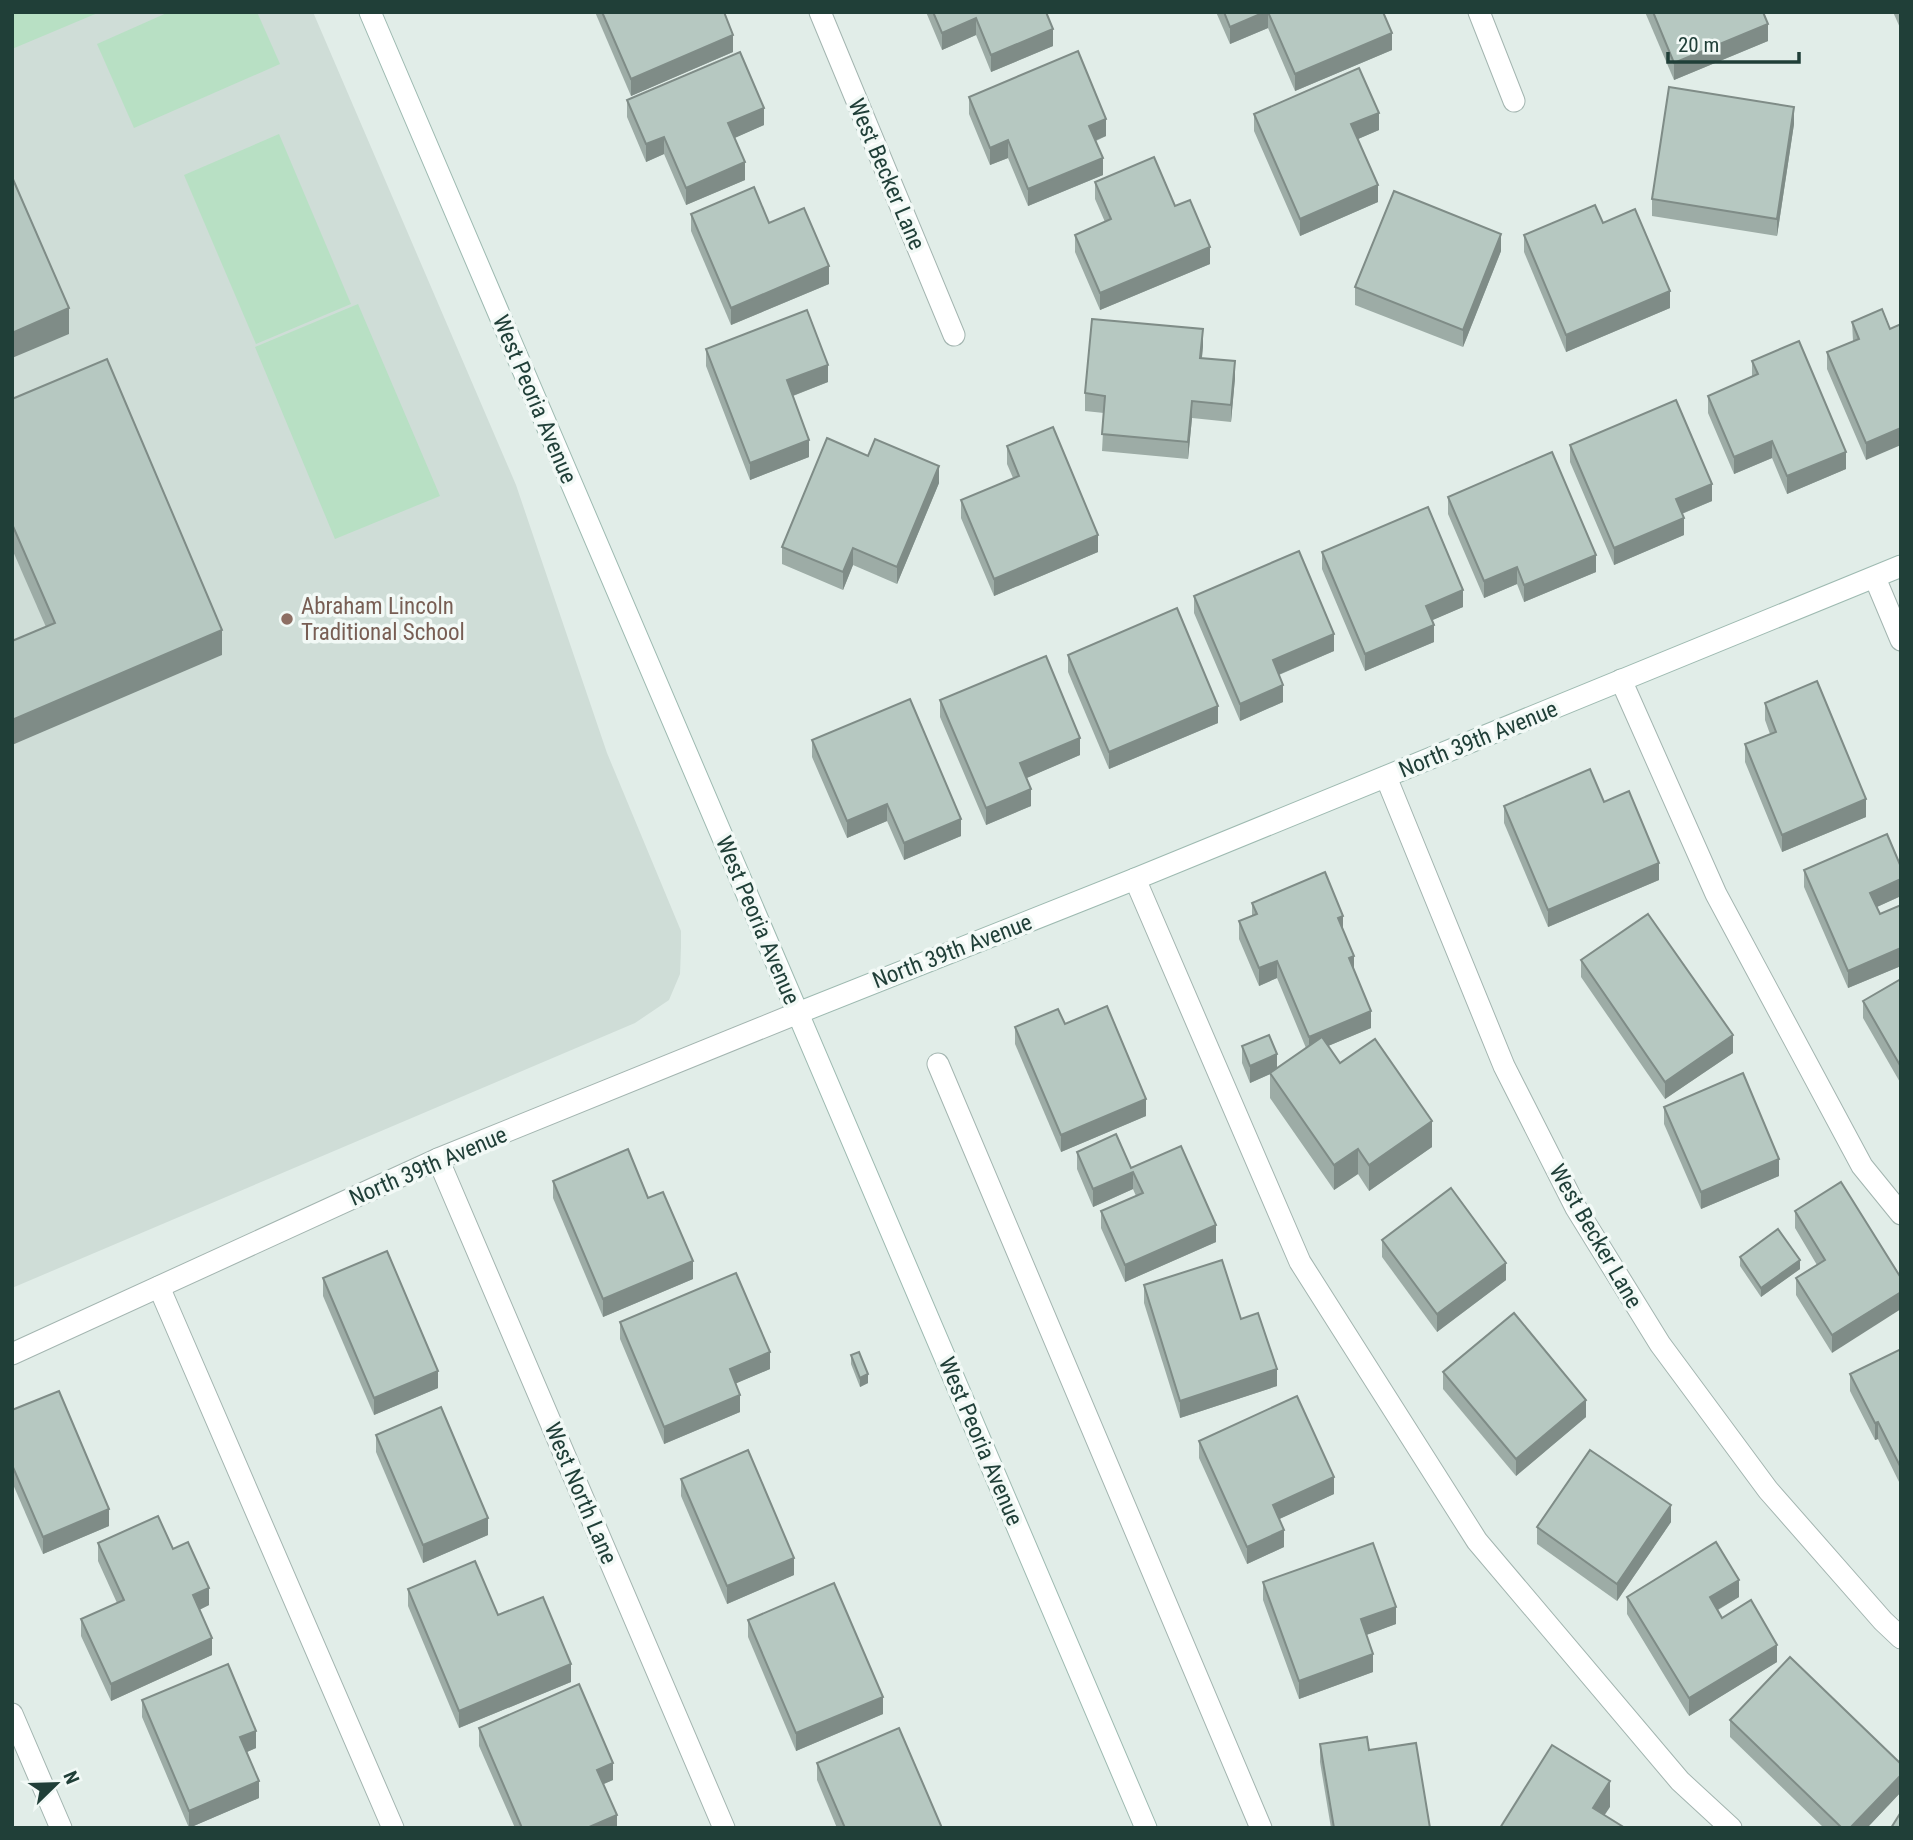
<svg xmlns="http://www.w3.org/2000/svg" width="1913" height="1840" viewBox="0 0 1913 1840" font-family="'Roboto Condensed',sans-serif">
<style>
.built{fill:#cfddd7}
.green{fill:#b8e0c4}
.lines{fill:none;stroke-linecap:round;stroke-linejoin:round}
.lane-casing{stroke:#a3b5b0;stroke-width:23}
.street-casing{stroke:#a3b5b0;stroke-width:23}
.secondary-casing{stroke:#9ebab1;stroke-width:23}
.lane{stroke:#fff;stroke-width:21}
.street{stroke:#fff;stroke-width:21}
.secondary{stroke:#fff;stroke-width:21}
.wall{fill:#9daca6}
.shaded-wall{fill:#7f8c87}
.building{fill:#b6c8c1;stroke:#7f8c87;stroke-width:2}
.education-dot{fill:#8d6e63;stroke:#f2f9f6;stroke-width:2.5}
.labels{text-anchor:middle;stroke-width:7;stroke-linejoin:round;paint-order:stroke}
.street-label{font-size:23px;fill:#203f38;stroke:#f2f9f6}
.education-label{font-size:23px;fill:#785e54;stroke:#f2f9f6;text-anchor:start}
</style>
<rect width="100%" height="100%" fill="#e1ede8"/>
<!-- built -->
<polygon class="built" points="12,12 313,12 516,485 607,753 681,931 681,947 680,974 669,1000 635,1023 12,1288"/>
<!-- green -->
<g class="green">
<polygon points="12,12 100,12 12,49"/>
<polygon points="169,12 257,12 280,64 134,128 97,44"/>
<polygon points="279,134 351,304 256,344 184,175"/>
<polygon points="358,304 440,496 335,539 255,347"/>
</g>
<g class="lines">
<!-- lane casing -->
<g class="lane-casing">
<g id="lane">
<polyline points="1621,680 1716,894 1862,1166 1901,1214"/>
<polyline points="1135,879 1300,1262 1477,1541 1680,1781 1731,1828"/>
<polyline points="159,1287 393,1828"/>
</g>
</g>
<!-- street casing -->
<g class="street-casing">
<g id="street">
<polyline points="820,12 954,335"/>
<polyline points="1479,12 1514,101"/>
<polyline points="1875,578 1901,640"/>
<polyline points="1386,777 1504,1066 1576,1208 1660,1344 1768,1490 1883,1621 1901,1638"/>
<polyline points="938,1064 1261,1828"/>
<polyline points="438,1159 724,1828"/>
<polyline points="12,1354 438,1159 798,1013"/>
<polyline points="12,1714 61,1828"/>
</g>
</g>
<!-- secondary casing -->
<g class="secondary-casing">
<g id="secondary">
<polyline points="370,12 1146,1828"/>
<polyline points="798,1013 1135,879 1901,566"/>
</g>
</g>
<!-- lane -->
<use href="#lane" class="lane"/>
<!-- street -->
<use href="#street" class="street"/>
<!-- secondary -->
<use href="#secondary" class="secondary"/>
</g>
<!-- wall -->
<g class="wall">
<polygon points="595,12 724,12 733,52 631,96"/>
<polygon points="926,12 1046,12 1053,46 991,72 976,35 942,50"/>
<polygon points="1216,12 1383,12 1392,50 1295,91 1268,28 1230,44"/>
<polygon points="1645,12 1763,12 1768,41 1674,80"/>
<polygon points="1893,12 1901,12 1901,30"/>
<polygon points="969,97 1106,136 1096,141 1103,175 1028,206 1008,158 990,165 969,114"/>
<polygon points="627,100 764,125 734,138 745,180 686,205 664,154 646,162 627,117"/>
<polygon points="1254,114 1379,130 1358,139 1378,202 1300,236 1254,131"/>
<polygon points="1794,124 1777,236 1652,216 1652,199"/>
<polygon points="1095,182 1175,206 1210,264 1100,310 1075,252 1075,235 1105,222 1095,199"/>
<polygon points="691,214 769,223 829,284 731,325 691,231"/>
<polygon points="1603,223 1670,308 1566,352 1524,252 1524,235"/>
<polygon points="1501,251 1463,347 1355,305 1355,287"/>
<polygon points="1882,309 1866,460 1827,369 1827,352 1853,341 1852,322"/>
<polygon points="1203,346 1202,358 1235,378 1231,422 1192,418 1188,459 1102,451 1104,413 1085,411 1085,393"/>
<polygon points="706,349 828,382 793,396 809,457 750,480 706,366"/>
<polygon points="1752,361 1846,469 1787,494 1772,458 1734,474 1708,413 1708,396 1752,377"/>
<polygon points="12,399 222,655 46,627 12,549"/>
<polygon points="1570,445 1712,501 1682,514 1684,535 1614,565 1570,462"/>
<polygon points="1007,446 1098,552 994,596 961,518 961,500 1013,478 1007,464"/>
<polygon points="868,456 939,483 897,584 853,565 843,590 782,564 782,547"/>
<polygon points="1448,497 1596,572 1524,602 1517,584 1484,598 1448,514"/>
<polygon points="1322,552 1463,607 1432,620 1434,642 1365,671 1322,569"/>
<polygon points="1194,596 1334,651 1279,675 1283,702 1240,721 1194,613"/>
<polygon points="1068,655 1218,723 1109,769 1068,672"/>
<polygon points="940,700 1080,755 1026,778 1031,806 986,825 940,717"/>
<polygon points="1765,703 1866,817 1782,852 1745,762 1745,744 1770,734 1765,720"/>
<polygon points="812,740 961,836 904,860 887,821 847,838 812,757"/>
<polygon points="1504,806 1659,880 1548,927 1504,823"/>
<polygon points="1804,870 1901,896 1877,907 1880,914 1901,905 1901,966 1848,988 1804,887"/>
<polygon points="1252,903 1343,931 1371,1028 1328,1046 1340,1063 1432,1147 1369,1191 1358,1174 1334,1190 1270,1098 1270,1074 1250,1083 1242,1063 1242,1046 1277,1068 1306,1048 1277,978 1259,986 1239,939 1239,921 1252,916"/>
<polygon points="1581,960 1733,1053 1665,1099 1581,977"/>
<polygon points="1901,979 1901,1084 1863,1018 1863,1001"/>
<polygon points="1065,1024 1146,1116 1061,1152 1015,1044 1015,1027"/>
<polygon points="1664,1107 1779,1176 1701,1209 1664,1124"/>
<polygon points="1077,1152 1131,1168 1216,1242 1125,1282 1101,1228 1101,1211 1136,1196 1133,1189 1093,1207 1077,1169"/>
<polygon points="553,1181 648,1198 693,1279 603,1317 553,1198"/>
<polygon points="1841,1182 1832,1353 1796,1295 1796,1278 1817,1265 1795,1228 1795,1211"/>
<polygon points="1382,1240 1506,1280 1437,1332 1382,1257"/>
<polygon points="1740,1257 1800,1269 1761,1297 1740,1266"/>
<polygon points="323,1278 438,1388 374,1415 323,1296"/>
<polygon points="1144,1285 1241,1319 1277,1386 1180,1418 1144,1303"/>
<polygon points="620,1322 770,1369 736,1383 740,1412 664,1444 620,1339"/>
<polygon points="1901,1349 1901,1483 1900,1484 1878,1439 1875,1440 1850,1391 1850,1374"/>
<polygon points="851,1355 868,1383 860,1387 851,1364"/>
<polygon points="1443,1372 1586,1417 1516,1476 1443,1389"/>
<polygon points="12,1410 109,1526 43,1554 12,1482"/>
<polygon points="376,1435 488,1535 423,1563 376,1452"/>
<polygon points="1199,1441 1334,1494 1279,1519 1284,1547 1247,1564 1199,1458"/>
<polygon points="681,1479 794,1575 727,1604 681,1496"/>
<polygon points="1671,1522 1617,1601 1537,1544 1537,1527"/>
<polygon points="98,1543 173,1549 209,1605 199,1610 212,1655 111,1701 81,1636 81,1619 117,1603 98,1561"/>
<polygon points="1263,1582 1396,1624 1366,1635 1373,1672 1299,1699 1263,1600"/>
<polygon points="408,1589 498,1615 571,1682 459,1728 408,1606"/>
<polygon points="1627,1597 1739,1597 1718,1610 1722,1618 1777,1662 1689,1716 1627,1614"/>
<polygon points="748,1620 883,1714 796,1751 748,1637"/>
<polygon points="142,1700 256,1748 247,1752 259,1798 189,1828 142,1717"/>
<polygon points="1730,1720 1901,1792 1867,1828 1824,1828 1730,1737"/>
<polygon points="479,1728 613,1780 603,1784 617,1828 515,1828 479,1746"/>
<polygon points="1320,1744 1369,1750 1430,1828 1331,1828 1320,1762"/>
<polygon points="817,1763 942,1828 837,1828 817,1780"/>
</g>
<!-- shaded-wall -->
<g class="shaded-wall">
<polygon points="1265,12 1268,12 1268,28 1230,44 1230,27"/>
<polygon points="976,18 976,35 942,50 942,33"/>
<polygon points="1768,24 1768,41 1674,80 1674,63"/>
<polygon points="1053,29 1053,46 991,72 991,55"/>
<polygon points="1392,33 1392,50 1295,91 1295,74"/>
<polygon points="733,35 733,52 631,96 631,79"/>
<polygon points="1794,107 1794,124 1777,236 1777,219"/>
<polygon points="764,108 764,125 728,141 728,123"/>
<polygon points="1379,113 1379,130 1351,142 1351,124"/>
<polygon points="1106,119 1106,136 1089,143 1089,126"/>
<polygon points="664,137 664,154 646,162 646,144"/>
<polygon points="1008,140 1008,158 990,165 990,148"/>
<polygon points="1103,158 1103,175 1028,206 1028,189"/>
<polygon points="745,162 745,180 686,205 686,188"/>
<polygon points="1378,185 1378,202 1300,236 1300,219"/>
<polygon points="1501,234 1501,251 1463,347 1463,330"/>
<polygon points="1210,247 1210,264 1100,310 1100,293"/>
<polygon points="829,266 829,284 731,325 731,308"/>
<polygon points="1670,291 1670,308 1566,352 1566,335"/>
<polygon points="69,308 69,334 12,358 12,333"/>
<polygon points="1203,329 1203,346 1200,375 1200,358"/>
<polygon points="1235,361 1235,378 1231,422 1231,405"/>
<polygon points="828,365 828,382 787,398 787,380"/>
<polygon points="1192,401 1192,418 1188,459 1188,442"/>
<polygon points="1901,428 1901,445 1866,460 1866,443"/>
<polygon points="809,440 809,457 750,480 750,463"/>
<polygon points="1772,441 1772,458 1734,474 1734,457"/>
<polygon points="1846,452 1846,469 1787,494 1787,476"/>
<polygon points="939,466 939,483 897,584 897,567"/>
<polygon points="1712,484 1712,501 1676,516 1676,499"/>
<polygon points="1684,518 1684,535 1614,565 1614,548"/>
<polygon points="1098,535 1098,552 994,596 994,579"/>
<polygon points="853,548 853,565 843,590 843,572"/>
<polygon points="1596,555 1596,572 1524,602 1524,585"/>
<polygon points="1517,567 1517,584 1484,598 1484,581"/>
<polygon points="1463,590 1463,607 1426,623 1426,606"/>
<polygon points="1434,625 1434,642 1365,671 1365,654"/>
<polygon points="222,630 222,655 12,745 12,720"/>
<polygon points="1334,634 1334,651 1273,677 1273,660"/>
<polygon points="1283,685 1283,702 1240,721 1240,704"/>
<polygon points="1218,706 1218,723 1109,769 1109,752"/>
<polygon points="1080,738 1080,755 1020,781 1020,763"/>
<polygon points="1031,789 1031,806 986,825 986,808"/>
<polygon points="1866,799 1866,817 1782,852 1782,835"/>
<polygon points="887,804 887,821 847,838 847,821"/>
<polygon points="961,819 961,836 904,860 904,843"/>
<polygon points="1659,863 1659,880 1548,927 1548,910"/>
<polygon points="1901,879 1901,896 1870,910 1870,893"/>
<polygon points="1343,916 1343,933 1338,918"/>
<polygon points="1901,948 1901,966 1848,988 1848,971"/>
<polygon points="1354,956 1354,973 1349,958"/>
<polygon points="1277,961 1277,978 1259,986 1259,968"/>
<polygon points="1371,1011 1371,1028 1309,1054 1309,1037"/>
<polygon points="1733,1035 1733,1053 1665,1099 1665,1082"/>
<polygon points="1277,1054 1277,1071 1250,1083 1250,1066"/>
<polygon points="1146,1099 1146,1116 1061,1152 1061,1135"/>
<polygon points="1432,1121 1432,1147 1369,1191 1369,1165"/>
<polygon points="1358,1149 1358,1174 1334,1190 1334,1165"/>
<polygon points="1779,1159 1779,1176 1701,1209 1701,1192"/>
<polygon points="1133,1172 1133,1189 1093,1207 1093,1189"/>
<polygon points="1216,1225 1216,1242 1125,1282 1125,1265"/>
<polygon points="1800,1260 1800,1269 1761,1297 1761,1288"/>
<polygon points="693,1261 693,1279 603,1317 603,1299"/>
<polygon points="1506,1263 1506,1280 1437,1332 1437,1314"/>
<polygon points="1901,1292 1901,1309 1832,1353 1832,1335"/>
<polygon points="770,1352 770,1369 730,1386 730,1369"/>
<polygon points="1277,1369 1277,1386 1180,1418 1180,1401"/>
<polygon points="438,1371 438,1388 374,1415 374,1398"/>
<polygon points="868,1374 868,1383 860,1387 860,1378"/>
<polygon points="740,1395 740,1412 664,1444 664,1427"/>
<polygon points="1586,1400 1586,1417 1516,1476 1516,1459"/>
<polygon points="1878,1422 1878,1439 1875,1440 1875,1423"/>
<polygon points="1334,1477 1334,1494 1273,1522 1273,1505"/>
<polygon points="1671,1505 1671,1522 1617,1601 1617,1584"/>
<polygon points="109,1509 109,1526 43,1554 43,1537"/>
<polygon points="488,1518 488,1535 423,1563 423,1545"/>
<polygon points="1284,1530 1284,1547 1247,1564 1247,1547"/>
<polygon points="794,1558 794,1575 727,1604 727,1586"/>
<polygon points="1739,1580 1739,1597 1710,1614 1710,1597"/>
<polygon points="209,1588 209,1605 193,1613 193,1595"/>
<polygon points="1396,1607 1396,1624 1361,1637 1361,1619"/>
<polygon points="212,1638 212,1655 111,1701 111,1684"/>
<polygon points="1777,1645 1777,1662 1689,1716 1689,1698"/>
<polygon points="1373,1654 1373,1672 1299,1699 1299,1681"/>
<polygon points="571,1664 571,1682 459,1728 459,1711"/>
<polygon points="883,1697 883,1714 796,1751 796,1733"/>
<polygon points="256,1731 256,1748 240,1755 240,1737"/>
<polygon points="613,1763 613,1780 597,1787 597,1770"/>
<polygon points="1901,1775 1901,1792 1867,1828 1850,1828"/>
<polygon points="259,1781 259,1798 189,1828 189,1811"/>
<polygon points="1610,1781 1610,1807 1596,1828 1593,1808"/>
<polygon points="617,1815 617,1828 587,1828"/>
</g>
<!-- building -->
<g class="building">
<polygon points="602,12 724,12 733,35 631,79"/>
<polygon points="933,12 1046,12 1053,29 991,55 976,18 942,33"/>
<polygon points="1224,12 1265,12 1230,27"/>
<polygon points="1268,12 1383,12 1392,33 1295,74"/>
<polygon points="1653,12 1763,12 1768,24 1674,63"/>
<polygon points="1078,51 1106,119 1089,126 1103,158 1028,189 1008,140 990,148 969,97"/>
<polygon points="740,52 764,108 728,123 745,162 686,188 664,137 646,144 627,100"/>
<polygon points="1359,68 1379,113 1351,124 1378,185 1300,219 1254,114"/>
<polygon points="1669,87 1794,107 1777,219 1652,199"/>
<polygon points="1154,157 1175,206 1190,200 1210,247 1100,293 1075,235 1111,219 1095,182"/>
<polygon points="12,177 69,308 12,333"/>
<polygon points="754,187 769,223 804,208 829,266 731,308 691,214"/>
<polygon points="1394,191 1501,234 1463,330 1355,287"/>
<polygon points="1595,205 1603,223 1635,209 1670,291 1566,335 1524,235"/>
<polygon points="1882,309 1890,329 1901,324 1901,428 1866,443 1827,352 1859,339 1852,322"/>
<polygon points="807,310 828,365 787,380 809,440 750,463 706,349"/>
<polygon points="1092,319 1203,329 1200,358 1235,361 1231,405 1192,401 1188,442 1102,434 1105,396 1085,393"/>
<polygon points="1799,341 1846,452 1787,476 1772,441 1734,457 1708,396 1758,374 1752,361"/>
<polygon points="107,359 222,630 12,720 12,641 55,623 12,524 12,399"/>
<polygon points="1676,400 1712,484 1676,499 1684,518 1614,548 1570,445"/>
<polygon points="1053,427 1098,535 994,579 961,500 1019,476 1007,446"/>
<polygon points="827,438 868,456 875,439 939,466 897,567 853,548 843,572 782,547"/>
<polygon points="1552,452 1596,555 1524,585 1517,567 1484,581 1448,497"/>
<polygon points="1428,507 1463,590 1426,606 1434,625 1365,654 1322,552"/>
<polygon points="1299,551 1334,634 1273,660 1283,685 1240,704 1194,596"/>
<polygon points="1177,608 1218,706 1109,752 1068,655"/>
<polygon points="1046,656 1080,738 1020,763 1031,789 986,808 940,700"/>
<polygon points="1817,681 1866,799 1782,835 1745,744 1776,732 1765,703"/>
<polygon points="910,699 961,819 904,843 887,804 847,821 812,740"/>
<polygon points="1590,769 1604,802 1629,791 1659,863 1548,910 1504,806"/>
<polygon points="1887,834 1901,867 1901,879 1870,893 1880,914 1901,905 1901,948 1848,971 1804,870"/>
<polygon points="1325,872 1343,916 1338,918 1354,956 1349,958 1371,1011 1309,1037 1277,961 1259,968 1239,921 1257,914 1252,903"/>
<polygon points="1648,914 1733,1035 1665,1082 1581,960"/>
<polygon points="1901,979 1901,1067 1863,1001"/>
<polygon points="1107,1006 1146,1099 1061,1135 1015,1027 1058,1009 1065,1024"/>
<polygon points="1269,1035 1277,1054 1250,1066 1242,1046"/>
<polygon points="1322,1037 1340,1063 1375,1039 1432,1121 1369,1165 1358,1149 1334,1165 1270,1073"/>
<polygon points="1743,1073 1779,1159 1701,1192 1664,1107"/>
<polygon points="1116,1134 1131,1168 1181,1146 1216,1225 1125,1265 1101,1211 1143,1193 1133,1172 1093,1189 1077,1152"/>
<polygon points="628,1149 648,1198 663,1192 693,1261 603,1299 553,1181"/>
<polygon points="1841,1182 1901,1278 1901,1292 1832,1335 1796,1278 1825,1260 1795,1211"/>
<polygon points="1451,1188 1506,1263 1437,1314 1382,1240"/>
<polygon points="1778,1229 1800,1260 1761,1288 1740,1257"/>
<polygon points="387,1251 438,1371 374,1398 323,1278"/>
<polygon points="1222,1260 1241,1319 1258,1313 1277,1369 1180,1401 1144,1285"/>
<polygon points="736,1273 770,1352 730,1369 740,1395 664,1427 620,1322"/>
<polygon points="1514,1313 1586,1400 1516,1459 1443,1372"/>
<polygon points="1901,1349 1901,1466 1900,1466 1878,1422 1875,1423 1850,1374"/>
<polygon points="859,1352 868,1374 860,1378 851,1355"/>
<polygon points="59,1391 109,1509 43,1537 12,1465 12,1410"/>
<polygon points="1297,1396 1334,1477 1273,1505 1284,1530 1247,1547 1199,1441"/>
<polygon points="441,1407 488,1518 423,1545 376,1435"/>
<polygon points="748,1450 794,1558 727,1586 681,1479"/>
<polygon points="1590,1450 1671,1505 1617,1584 1537,1527"/>
<polygon points="158,1516 173,1549 188,1542 209,1588 193,1595 212,1638 111,1684 81,1619 124,1600 98,1543"/>
<polygon points="1716,1542 1739,1580 1710,1597 1722,1618 1751,1600 1777,1645 1689,1698 1627,1597"/>
<polygon points="1373,1543 1396,1607 1361,1619 1373,1654 1299,1681 1263,1582"/>
<polygon points="475,1561 498,1615 543,1597 571,1664 459,1711 408,1589"/>
<polygon points="834,1583 883,1697 796,1733 748,1620"/>
<polygon points="1790,1657 1901,1764 1901,1775 1850,1828 1842,1828 1730,1720"/>
<polygon points="228,1664 256,1731 240,1737 259,1781 189,1811 142,1700"/>
<polygon points="579,1684 613,1763 597,1770 617,1815 587,1828 522,1828 479,1728"/>
<polygon points="899,1728 942,1828 845,1828 817,1763"/>
<polygon points="1367,1737 1369,1750 1416,1743 1430,1828 1334,1828 1320,1744"/>
<polygon points="1552,1745 1610,1781 1593,1808 1625,1828 1500,1828"/>
<polygon points="1901,1812 1901,1828 1891,1828"/>
</g>
<!-- markers -->
<circle class="education-dot" cx="287" cy="619" r="7"/>
<g class="labels">
<!-- street labels -->
<g class="street-label">
<text transform="translate(887 174) rotate(67)" y="8">West Becker Lane</text>
<text transform="translate(535 399) rotate(67)" y="8">West Peoria Avenue</text>
<text transform="translate(1478 739) rotate(-22)" y="8">North 39th Avenue</text>
<text transform="translate(758 920) rotate(67)" y="8">West Peoria Avenue</text>
<text transform="translate(952 951) rotate(-21)" y="8">North 39th Avenue</text>
<text transform="translate(428 1166) rotate(-23)" y="8">North 39th Avenue</text>
<text transform="translate(1596 1236) rotate(60)" y="8">West Becker Lane</text>
<text transform="translate(981 1441) rotate(67)" y="8">West Peoria Avenue</text>
<text transform="translate(581 1493) rotate(67)" y="8">West North Lane</text>
</g>
<!-- education labels -->
<g class="education-label">
<text x="301" y="614">Abraham Lincoln<tspan x="301" dy="26">Traditional School</tspan></text>
</g>
</g>
<!-- border -->
<rect width="1913" height="1840" fill="none" stroke="#203f38" stroke-width="28"/>
<!-- north arrow -->
<g transform="translate(56 1784) rotate(67)" stroke="#f2f9f6" stroke-width="5" paint-order="stroke">
<path d="M0-5L12 26L0 18L-12 26Z" fill="#203f38"/>
<text y="-10" font-size="19" font-weight="bold" text-anchor="middle" fill="#203f38">N</text>
</g>
<!-- scale -->
<path d="M1668 52v10h131v-10" fill="none" stroke="#203f38" stroke-width="3.5"/>
<text x="1678" y="52" font-size="21" fill="#203f38" stroke="#f2f9f6" stroke-width="5" paint-order="stroke">20 m</text>
</svg>
